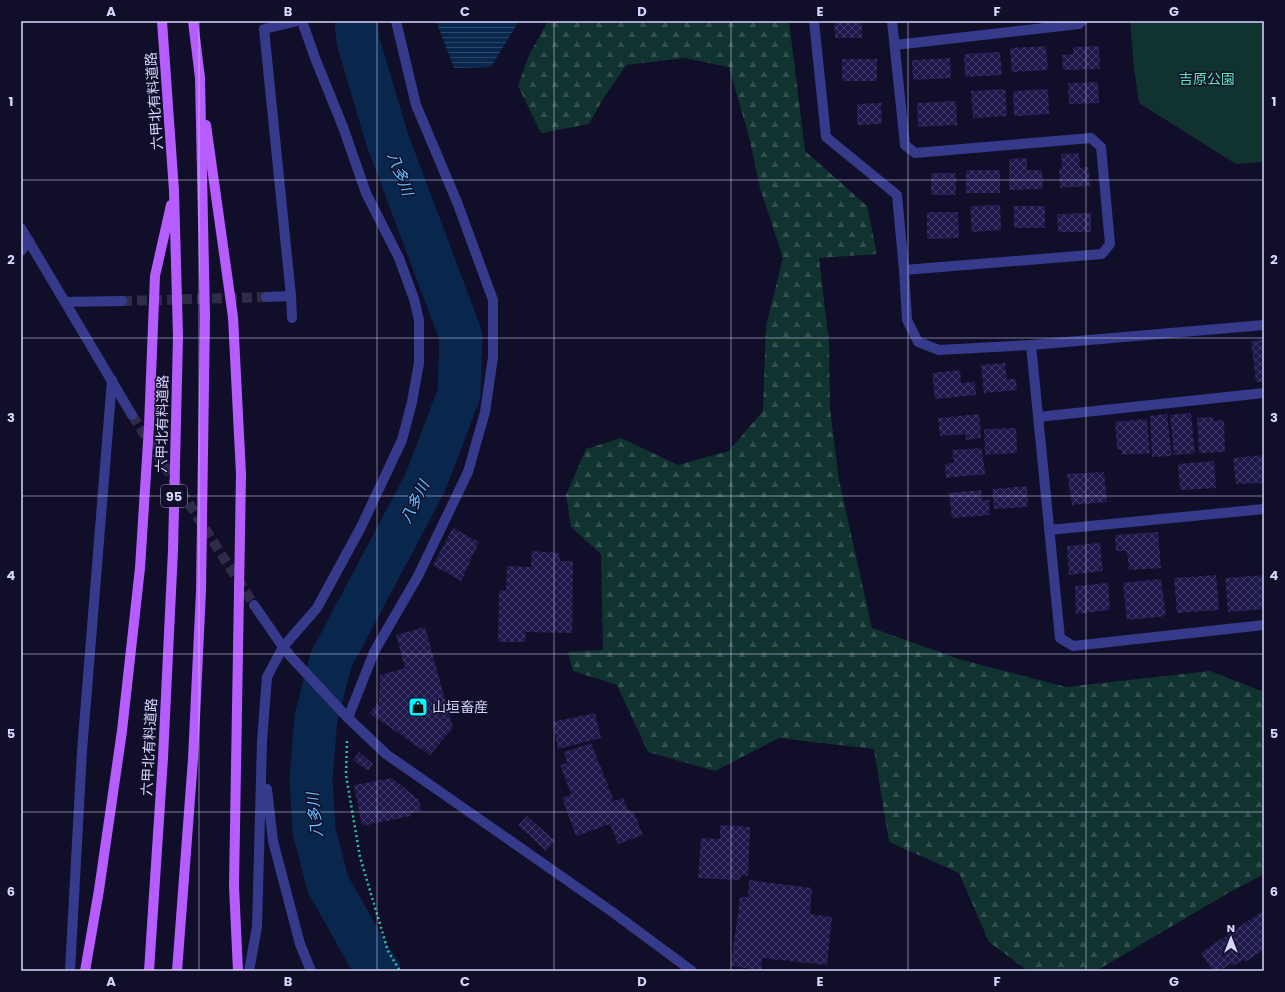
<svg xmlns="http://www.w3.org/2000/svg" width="1285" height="992" viewBox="0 0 1285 992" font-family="Poppins,'Noto Sans JP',sans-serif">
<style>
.forest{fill:url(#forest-firs)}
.park{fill:#11332f}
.water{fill:url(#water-rules)}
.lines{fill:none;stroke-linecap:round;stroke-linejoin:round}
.river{stroke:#09274d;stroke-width:43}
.building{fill:url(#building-cross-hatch)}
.minor-tunnel{stroke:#2f2c49;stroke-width:10;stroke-dasharray:10 5;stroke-linecap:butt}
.tertiary-tunnel{stroke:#2f2c49;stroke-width:10;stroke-dasharray:10 5;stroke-linecap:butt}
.path{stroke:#28c1ac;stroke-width:2.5;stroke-dasharray:2 3;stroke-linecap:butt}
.minor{stroke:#363a8b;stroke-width:10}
.tertiary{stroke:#363a8b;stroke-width:10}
.primary{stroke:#b65dff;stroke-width:10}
.grid{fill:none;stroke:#d8d6ff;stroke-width:1;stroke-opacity:0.55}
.labels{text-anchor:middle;stroke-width:3;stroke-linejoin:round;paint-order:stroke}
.shield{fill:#110e29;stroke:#9c9abf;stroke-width:1}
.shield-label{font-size:13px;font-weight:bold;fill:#d8d6ff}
.park-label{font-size:14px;fill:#5ae8b9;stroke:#110e29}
.street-label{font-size:14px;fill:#d8d6ff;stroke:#110e29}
.poi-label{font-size:14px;fill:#d8d6ff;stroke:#110e29;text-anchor:start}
.water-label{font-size:15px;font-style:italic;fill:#64c4ff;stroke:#110e29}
.neatline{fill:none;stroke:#d8d6ff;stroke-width:1.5}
.grid-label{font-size:13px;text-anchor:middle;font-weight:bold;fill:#d8d6ff}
</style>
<defs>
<pattern id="forest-firs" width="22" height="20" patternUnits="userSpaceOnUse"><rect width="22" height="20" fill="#11332f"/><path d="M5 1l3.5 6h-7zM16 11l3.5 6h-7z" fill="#33504e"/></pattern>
<pattern id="water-rules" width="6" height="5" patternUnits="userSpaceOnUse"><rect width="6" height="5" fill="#09274d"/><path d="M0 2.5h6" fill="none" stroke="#2c4668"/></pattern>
<pattern id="building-cross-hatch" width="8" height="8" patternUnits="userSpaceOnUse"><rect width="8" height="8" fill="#1f194b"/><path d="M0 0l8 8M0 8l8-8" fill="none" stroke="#3f3a66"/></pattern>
</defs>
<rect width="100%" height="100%" fill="#110e29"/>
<!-- forest -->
<polygon class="forest" points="548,21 789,21 805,151 867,206 877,254 819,258 829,343 830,409 839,480 872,628 959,659 1066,687 1210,671 1264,692 1264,874 1228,893 1096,971 1028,971 989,942 959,873 889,842 874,749 779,738 715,771 648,752 617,685 573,671 568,652 603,650 601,554 571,527 566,495 586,449 621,438 678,465 729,451 763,411 766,326 783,258 760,188 750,141 729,67 684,58 626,65 603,99 589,124 541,133 518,86 529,55"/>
<!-- park -->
<polygon class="park" points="1130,21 1264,21 1264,162 1236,164 1139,103 1134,68"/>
<!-- water -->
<polygon class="water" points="436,21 519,21 491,67 454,68"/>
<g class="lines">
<!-- river -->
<polyline class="river" points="356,21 358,41 387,139 461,336 459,394 425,483 331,660 316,718 311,778 314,831 328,884 370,959 379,971"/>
</g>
<!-- building -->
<g class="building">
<polygon points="834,21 862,21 862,38 835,38"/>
<polygon points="1046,46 1048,70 1012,72 1010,48"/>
<polygon points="1099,46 1100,69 1063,70 1062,55 1073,54 1073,47"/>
<polygon points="1000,52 1002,75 965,77 964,54"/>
<polygon points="950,58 951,78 913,80 912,60"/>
<rect x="842" y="59" width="35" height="22"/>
<polygon points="1098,82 1099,103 1069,104 1068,83"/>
<polygon points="1005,89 1007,116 973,118 971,91"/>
<polygon points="1048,89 1049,114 1014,116 1013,91"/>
<polygon points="956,101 957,125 918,127 917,103"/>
<polygon points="881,103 882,124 857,125 857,104"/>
<polygon points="1079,153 1080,168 1088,167 1090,186 1060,188 1059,169 1062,169 1061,154"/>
<polygon points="1027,158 1027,170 1042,170 1043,189 1009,190 1009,159"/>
<rect x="966" y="170" width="34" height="23"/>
<rect x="931" y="173" width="25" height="22"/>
<polygon points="1000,205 1001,230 972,232 970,206"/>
<rect x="1014" y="206" width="31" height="22"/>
<polygon points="927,212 958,212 959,238 927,239"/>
<polygon points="1091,213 1091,232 1058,232 1057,214"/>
<polygon points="1264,340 1264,382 1256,382 1251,341"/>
<polygon points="1005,363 1007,379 1016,379 1017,390 984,393 981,365"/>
<polygon points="960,370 961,383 975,382 976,395 935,399 932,373"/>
<polygon points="1191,413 1195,453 1174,455 1170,415"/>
<polygon points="979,414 981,438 966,440 965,434 940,436 938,418"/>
<polygon points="1167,414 1172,456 1152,457 1150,416"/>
<polygon points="1213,417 1213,421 1224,420 1225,452 1199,453 1197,418"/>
<polygon points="1147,419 1150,453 1122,455 1122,450 1117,449 1115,422"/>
<polygon points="1016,428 1017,453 985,455 984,429"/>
<polygon points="982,448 985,474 946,478 945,464 954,463 952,450"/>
<polygon points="1264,455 1264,483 1236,484 1233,458"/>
<polygon points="1214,461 1216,488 1180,490 1178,464"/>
<polygon points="1104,472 1107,502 1072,505 1067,474"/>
<polygon points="1027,486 1028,507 994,509 992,489"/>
<polygon points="981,490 982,500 989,500 990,515 952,518 949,493"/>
<polygon points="453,528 479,542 461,581 433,565"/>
<polygon points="1158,532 1161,568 1129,570 1127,551 1116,551 1115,535"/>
<polygon points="1100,543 1103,571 1069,575 1067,546"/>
<polygon points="532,551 559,553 560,561 573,561 572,633 526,632 525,642 498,642 499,590 506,591 507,566 531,567"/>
<polygon points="1216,575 1219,610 1177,613 1174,578"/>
<polygon points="1264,575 1264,609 1228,612 1225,578"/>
<polygon points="1161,579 1166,616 1127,620 1123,583"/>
<polygon points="1108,583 1110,610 1076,614 1075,586"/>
<polygon points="425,627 453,728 430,755 369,713 379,702 380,675 405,668 396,635"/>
<polygon points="595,713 601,738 558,749 553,722"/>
<polygon points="591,743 614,801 623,798 629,811 633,810 643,835 618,844 610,824 576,836 562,798 571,794 560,765 567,763 564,752"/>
<polygon points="359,752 373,764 368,771 353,760"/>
<polygon points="392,778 419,800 421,811 410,813 411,816 362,826 354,785"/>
<polygon points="527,816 555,841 546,851 518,825"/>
<polygon points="720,825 750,827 748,876 741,875 740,880 698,878 701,838 720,839"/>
<polygon points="749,880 812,888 810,914 832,917 827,965 762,958 761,970 731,966 740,897 748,897"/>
<polygon points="1264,910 1264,949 1245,962 1243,960 1232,966 1231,963 1220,971 1213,971 1201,953"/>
</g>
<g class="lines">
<!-- minor-tunnel -->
<polyline class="minor-tunnel" points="122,301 266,297"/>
<!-- tertiary-tunnel -->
<polyline class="tertiary-tunnel" points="132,415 254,605"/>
<!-- path -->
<polyline class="path" points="347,741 346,775 360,857 388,951 400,971"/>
<!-- minor -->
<g class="minor">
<polyline points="814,21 826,137 897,195 904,270 907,320 918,342 939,350 1031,345 1264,325"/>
<polyline points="892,21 905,145 915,153 1091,138 1101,147 1110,244 1102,254 904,270"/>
<polyline points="895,45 1079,24 1082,21"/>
<polyline points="21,251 29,241"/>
<polyline points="266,297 291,296"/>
<polyline points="65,302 122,301"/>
<polyline points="292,318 291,296 264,29 298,21"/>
<polyline points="1031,345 1060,638 1073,646 1264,625"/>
<polyline points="1038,417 1264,393"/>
<polyline points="1049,530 1264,509"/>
<polyline points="348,718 374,652 418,576 468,472 485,412 493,357 493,300 457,202 416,105 396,21"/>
<polyline points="267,789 273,841 300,944 311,971"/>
<polyline points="70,971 82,751 112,380"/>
<polyline points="249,971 257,927 262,741 267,677 283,647 317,608 361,527 402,440 412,402 419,363 419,320 414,299 399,258 366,193 343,127 315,58 302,21"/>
</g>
<!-- tertiary -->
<g class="tertiary">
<polyline points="21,228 132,415"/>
<polyline points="254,605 283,647 292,658 348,718 386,754 611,911 692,971"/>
</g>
<!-- primary -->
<g class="primary">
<polyline points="206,125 233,317 241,474 234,886 238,971"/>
<polyline points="85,971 99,890 122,731 140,568 149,426 155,276 171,205"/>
<polyline points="149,971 163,758 173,550 178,336 174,191 162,21"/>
<polyline points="177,971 193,759 201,591 205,316 200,78 193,21"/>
</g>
</g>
<!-- grid -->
<path class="grid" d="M199 21V971M377 21V971M554 21V971M731 21V971M908 21V971M1086 21V971M21 180H1264M21 338H1264M21 496H1264M21 654H1264M21 812H1264"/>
<!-- icons -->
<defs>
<g id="shop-square" transform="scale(1)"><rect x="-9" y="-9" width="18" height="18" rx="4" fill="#02faff" stroke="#110e29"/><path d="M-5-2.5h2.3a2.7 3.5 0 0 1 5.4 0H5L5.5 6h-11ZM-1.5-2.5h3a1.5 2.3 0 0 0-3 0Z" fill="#111"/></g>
</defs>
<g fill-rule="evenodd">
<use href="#shop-square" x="418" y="707"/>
</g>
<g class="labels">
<!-- shield labels -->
<rect class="shield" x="161" y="485" width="26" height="22" rx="3"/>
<g class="shield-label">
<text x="174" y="501">95</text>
</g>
<!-- park labels -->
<g class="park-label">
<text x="1207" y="84">吉原公園</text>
</g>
<!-- street labels -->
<g class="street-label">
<text transform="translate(154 101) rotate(-94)" y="5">六甲北有料道路</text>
<text transform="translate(162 424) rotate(-89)" y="5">六甲北有料道路</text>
<text transform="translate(149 747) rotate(-87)" y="5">六甲北有料道路</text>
</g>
<!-- poi labels -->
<g class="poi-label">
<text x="432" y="712">山垣畜産</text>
</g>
<!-- water labels -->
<g class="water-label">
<text transform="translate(400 174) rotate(69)" y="5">八多川</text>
<text transform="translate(415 502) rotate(-63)" y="5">八多川</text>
<text transform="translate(315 815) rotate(-96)" y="5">八多川</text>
</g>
</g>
<!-- border -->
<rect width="1285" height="992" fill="none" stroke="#110e29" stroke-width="44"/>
<!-- north arrow -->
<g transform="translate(1231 938)" stroke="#110e29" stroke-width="3" paint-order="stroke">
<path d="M0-3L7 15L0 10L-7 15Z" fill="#d8d6ff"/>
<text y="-6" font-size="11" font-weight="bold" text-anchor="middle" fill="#d8d6ff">N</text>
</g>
<rect x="22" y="22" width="1241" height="948" class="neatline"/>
<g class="grid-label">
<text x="111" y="16">A</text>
<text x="288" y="16">B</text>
<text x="465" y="16">C</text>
<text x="642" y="16">D</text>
<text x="820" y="16">E</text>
<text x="997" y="16">F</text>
<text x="1174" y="16">G</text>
<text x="11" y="106">1</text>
<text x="1274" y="106">1</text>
<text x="11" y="264">2</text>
<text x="1274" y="264">2</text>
<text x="11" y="422">3</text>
<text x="1274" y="422">3</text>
<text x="11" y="580">4</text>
<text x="1274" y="580">4</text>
<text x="11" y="738">5</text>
<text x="1274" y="738">5</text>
<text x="11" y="896">6</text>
<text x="1274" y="896">6</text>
<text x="111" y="986">A</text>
<text x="288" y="986">B</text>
<text x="465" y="986">C</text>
<text x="642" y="986">D</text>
<text x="820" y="986">E</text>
<text x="997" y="986">F</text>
<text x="1174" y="986">G</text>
</g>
</svg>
